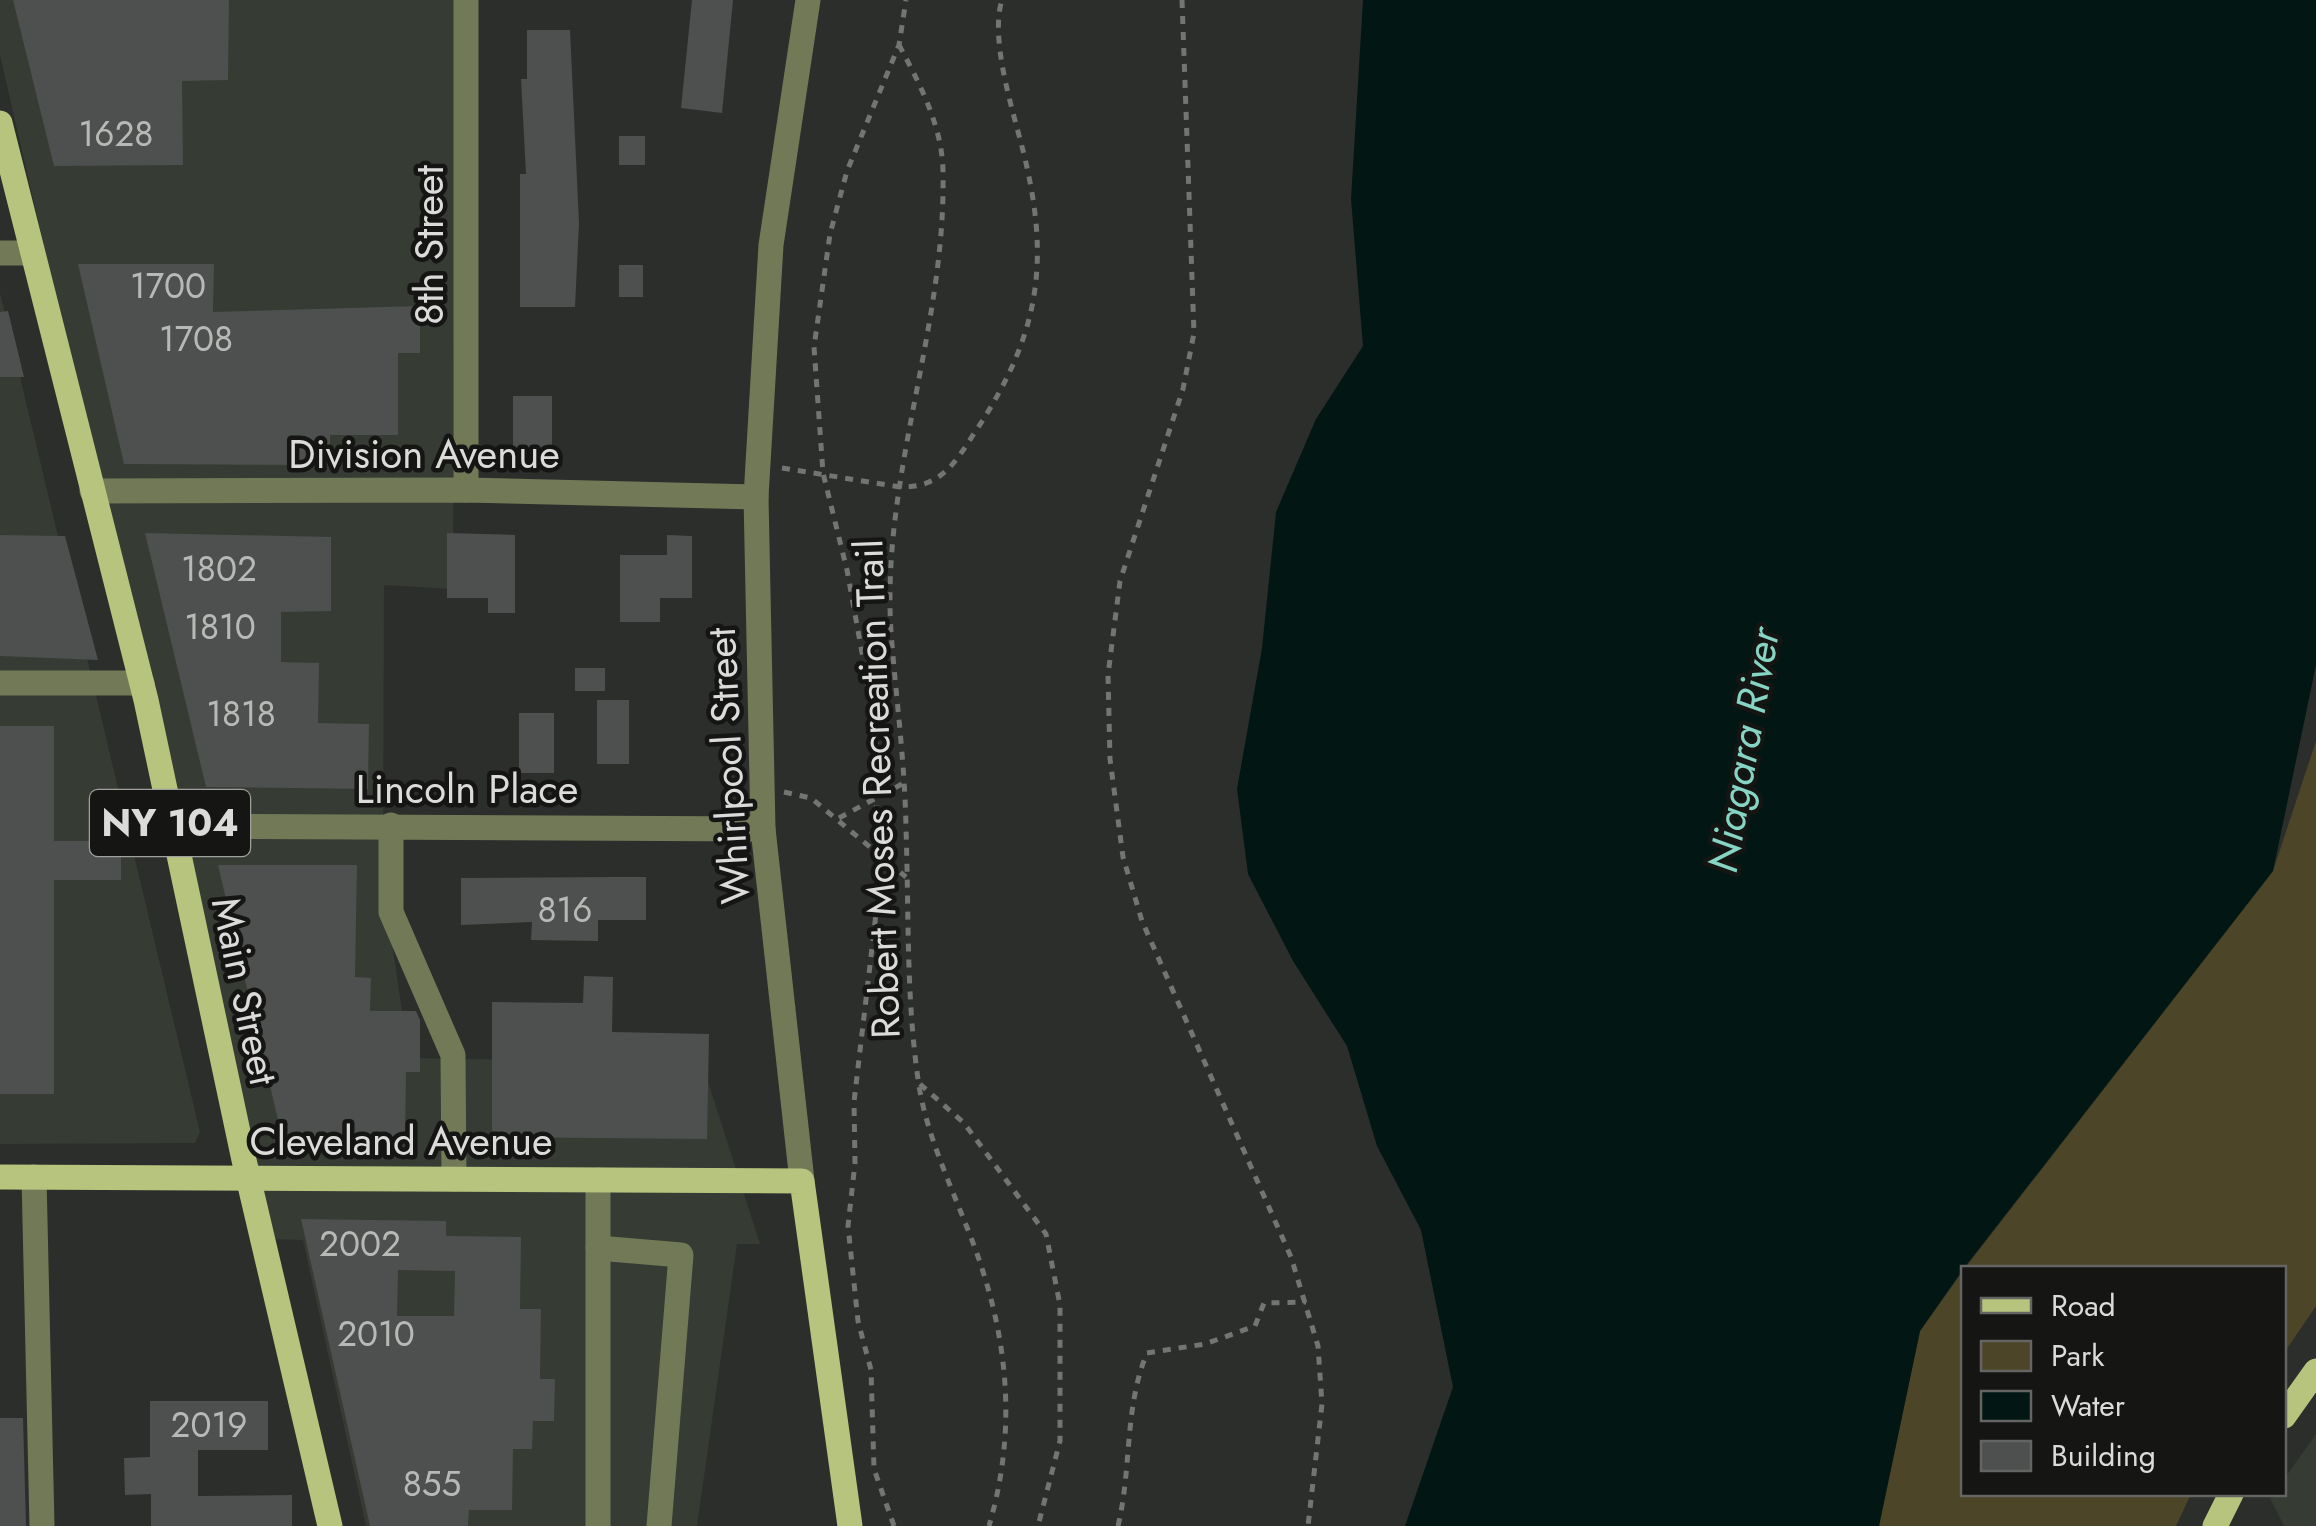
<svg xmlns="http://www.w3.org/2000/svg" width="2316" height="1526" viewBox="0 0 2316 1526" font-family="Jost,sans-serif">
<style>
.built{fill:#363b34}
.green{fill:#4c4528}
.water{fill:#021713}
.building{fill:#4d504e;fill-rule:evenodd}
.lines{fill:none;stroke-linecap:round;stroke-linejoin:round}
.path{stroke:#737572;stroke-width:5;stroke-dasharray:8 8;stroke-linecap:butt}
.minor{stroke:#727957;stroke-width:25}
.major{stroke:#b7c47d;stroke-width:25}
.labels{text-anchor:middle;stroke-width:9;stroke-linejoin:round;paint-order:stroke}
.number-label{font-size:35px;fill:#b8b9b7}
.shield{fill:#151514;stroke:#a0a09f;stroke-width:2.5}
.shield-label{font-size:38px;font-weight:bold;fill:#dbdcda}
.street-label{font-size:40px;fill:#dbdcda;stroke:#151514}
.water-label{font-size:42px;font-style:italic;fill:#86d5c4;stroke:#151514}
</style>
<rect width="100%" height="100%" fill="#2c2e2b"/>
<!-- built -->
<g class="built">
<polygon points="0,0 455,0 453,589 384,585 383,882 409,1058 702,1063 760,1244 737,1244 697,1526 366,1526 303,1240 272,1239 0,55"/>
<polygon points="0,293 200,1132 195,1143 0,1144"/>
<polygon points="2316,1434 2316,1526 2284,1526 2270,1498 2284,1494 2284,1479"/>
</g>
<!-- green -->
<g class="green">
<polygon points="2316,741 2316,1306 2284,1353 2284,1268 1965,1268 2273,871"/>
<polygon points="1963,1271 1964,1494 2191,1494 2176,1526 1879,1526 1920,1331"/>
</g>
<!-- water -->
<polygon class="water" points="1363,0 2316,0 2316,665 2273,871 1964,1268 1920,1331 1879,1526 1405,1526 1453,1387 1421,1230 1377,1146 1347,1046 1293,961 1248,874 1237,789 1262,648 1276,512 1316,419 1363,346 1351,199"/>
<!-- building -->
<g class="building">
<polygon points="13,0 229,0 228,80 182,81 183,165 54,166"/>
<polygon points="692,0 733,0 722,113 681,108"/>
<polygon points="527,30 570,30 579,223 575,307 520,307 520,174 526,174 521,79 527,79"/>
<rect x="619" y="136" width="26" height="29"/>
<polygon points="78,264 214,264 213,312 420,306 420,353 398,353 398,435 330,435 330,465 124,464"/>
<rect x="619" y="265" width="24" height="32"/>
<polygon points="8,311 24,377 0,377 0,312"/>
<rect x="513" y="396" width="39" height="56"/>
<polygon points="145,533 331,537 331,611 281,612 281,662 319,663 318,723 369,724 368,789 206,787"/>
<polygon points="447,533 515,535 515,613 488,613 488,598 447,598"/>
<polygon points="0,535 65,536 98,660 0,656"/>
<polygon points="667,535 692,536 692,598 660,598 660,622 620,622 620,555 667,555"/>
<rect x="575" y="668" width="30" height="23"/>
<rect x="597" y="700" width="32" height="64"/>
<rect x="519" y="713" width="35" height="60"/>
<polygon points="0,726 54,726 54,841 121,841 121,880 54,880 54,1094 0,1094"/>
<polygon points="218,865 357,865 355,977 371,978 370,1011 416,1011 420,1020 420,1072 406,1072 405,1138 282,1137"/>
<polygon points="613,877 646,877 646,920 598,920 598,941 531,940 532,922 461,925 461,878"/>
<polygon points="584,976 613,977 612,1032 709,1034 707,1139 492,1137 492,1002 583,1003"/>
<path d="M301 1219 446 1221V1236L521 1237 520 1309H541L540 1379H555L554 1421H533L532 1449H513L512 1510H469L468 1526H370ZM398 1270 455 1271 454 1316H397Z"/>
<polygon points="150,1401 268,1401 268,1450 198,1450 198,1496 292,1495 292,1526 151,1526 151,1494 125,1495 124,1458 150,1457"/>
<polygon points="0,1418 23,1418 26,1526 0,1526"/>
</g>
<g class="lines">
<!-- path -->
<g class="path">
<polyline points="1182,0 1194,333 1183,389 1120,581 1108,675 1110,759 1123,857 1142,921 1291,1257 1318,1346 1322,1404 1308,1526"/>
<path d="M899 45C920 84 943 128 943 173 946 328 881 477 891 632 896 698 905 763 906 829 909 914 906 995 918 1079 925 1131 949 1181 968 1230 1007 1327 1019 1424 989 1526"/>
<path d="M782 468 900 487C941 488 955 463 975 432 1046 326 1051 249 1017 128 1008 94 991 34 1002 0"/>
<polyline points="784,792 811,798 906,877"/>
<polyline points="839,818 902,784"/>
<polyline points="920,1084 964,1123 1046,1234 1060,1305 1060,1441 1038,1526"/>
<polyline points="894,1526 874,1469 871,1370 858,1321 848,1226 855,1163 854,1102 877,905 876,730 847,570 823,473 814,347 830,234 847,171 899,45 906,0"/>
<path d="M1118 1526C1132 1468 1124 1408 1147 1353L1205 1344 1255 1326 1264 1303 1306 1302"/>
</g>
<!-- minor -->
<g class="minor">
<polyline points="0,253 32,253"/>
<polyline points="466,490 466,0"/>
<polyline points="92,491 466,490 756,497"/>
<polyline points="0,683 142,683"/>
<polyline points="391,825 391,912 453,1055 454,1179"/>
<polyline points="171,826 763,829"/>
<polyline points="34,1177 42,1526"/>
<polyline points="598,1180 598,1526"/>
<polyline points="802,1181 763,829 756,497 771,245 808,0"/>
<polyline points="598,1248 681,1255 659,1526"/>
</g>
<!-- major -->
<g class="major">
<polyline points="0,123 146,700 244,1160 330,1526"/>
<polyline points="0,1177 802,1181 850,1526"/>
<polyline points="2284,1416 2316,1371"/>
<polyline points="2215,1526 2231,1494"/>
</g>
</g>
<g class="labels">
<!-- number labels -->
<g class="number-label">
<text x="116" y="146">1628</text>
<text x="168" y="298">1700</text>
<text x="196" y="351">1708</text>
<text x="219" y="581">1802</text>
<text x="220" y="639">1810</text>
<text x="241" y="726">1818</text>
<text x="565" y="922">816</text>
<text x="360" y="1256">2002</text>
<text x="376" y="1346">2010</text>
<text x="209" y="1437">2019</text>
<text x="432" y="1496">855</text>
</g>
<!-- shield labels -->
<rect class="shield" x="90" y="790" width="160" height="66" rx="8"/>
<g class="shield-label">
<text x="170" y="836">NY 104</text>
</g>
<!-- street labels -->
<g class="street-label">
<text transform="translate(429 245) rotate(-90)" y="14">8th Street</text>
<text x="424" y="468">Division Avenue</text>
<text transform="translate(728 766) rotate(-93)" y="14">Whirlpool Street</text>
<text x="467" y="803">Lincoln Place</text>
<text transform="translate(877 789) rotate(-92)" y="14">Robert Moses Recreation Trail</text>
<text transform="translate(245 991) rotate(78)" y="14">Main Street</text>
<text x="401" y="1155">Cleveland Avenue</text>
</g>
<!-- water labels -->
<g class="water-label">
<text transform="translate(1743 750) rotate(-80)" y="15">Niagara River</text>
</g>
</g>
<!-- legend -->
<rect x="1961" y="1266" width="325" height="230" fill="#151514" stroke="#646563" stroke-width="2.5"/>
<rect x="1981" y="1298" width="50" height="15" fill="#b7c47d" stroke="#646563" stroke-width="2.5"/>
<text x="2051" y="1316" font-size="30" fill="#dbdcda">Road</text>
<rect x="1981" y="1341" width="50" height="30" fill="#4c4528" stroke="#646563" stroke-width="2.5"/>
<text x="2051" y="1366" font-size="30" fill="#dbdcda">Park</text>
<rect x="1981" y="1391" width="50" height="30" fill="#021713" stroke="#646563" stroke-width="2.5"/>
<text x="2051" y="1416" font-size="30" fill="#dbdcda">Water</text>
<rect x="1981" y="1441" width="50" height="30" fill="#4d504e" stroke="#646563" stroke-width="2.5"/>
<text x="2051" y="1466" font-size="30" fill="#dbdcda">Building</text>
</svg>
